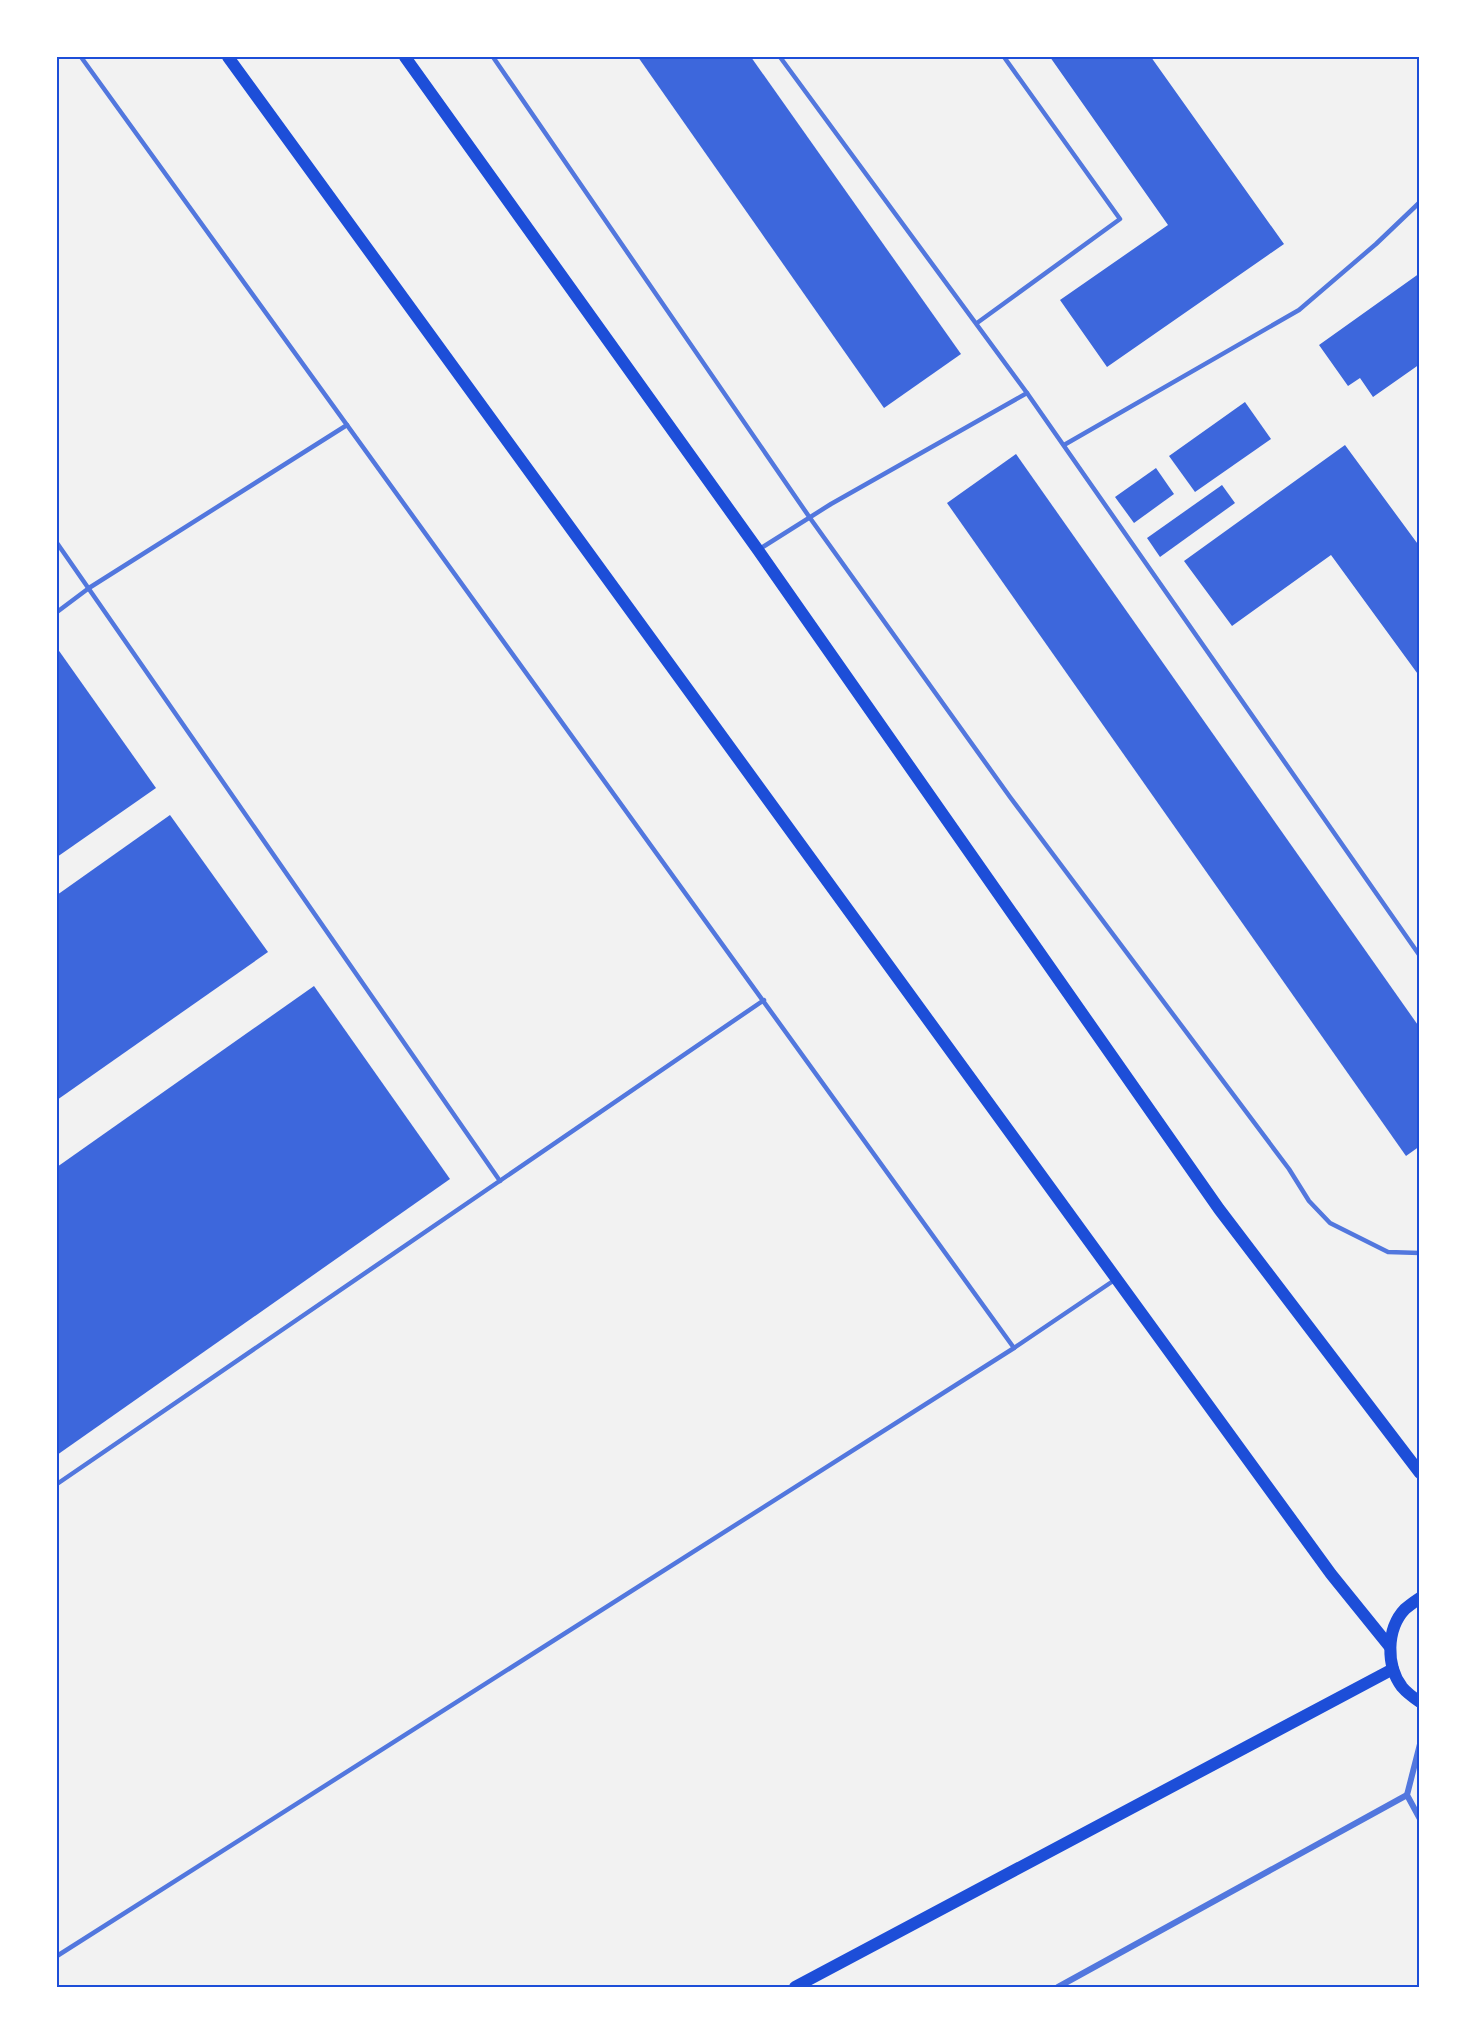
<svg xmlns="http://www.w3.org/2000/svg" width="1477" height="2044" viewBox="0 0 1477 2044" font-family="'Roboto Condensed',sans-serif">
<style>
.building{fill:#3d67dc}
.lines{fill:none;stroke-linecap:round;stroke-linejoin:round}
.service{stroke:#5277de;stroke-width:4.5}
.minor{stroke:#5277de;stroke-width:6}
.secondary{stroke:#1d4ed8;stroke-width:12}
.neatline{fill:none;stroke:#1d4ed8;stroke-width:2}
</style>
<rect width="100%" height="100%" fill="#f2f2f2"/>
<!-- building -->
<g class="building">
<polygon points="638,57 751,57 961,354 884,408"/>
<polygon points="1050,57 1151,57 1284,244 1107,367 1060,300 1168,225"/>
<polygon points="1420,273 1420,364 1373,397 1360,378 1348,386 1319,345"/>
<polygon points="1245,402 1271,439 1195,492 1169,456"/>
<polygon points="1345,445 1420,547 1420,677 1331,555 1232,626 1184,561"/>
<polygon points="1016,454 1420,1028 1420,1146 1406,1156 947,503"/>
<polygon points="1156,468 1174,494 1134,523 1115,497"/>
<polygon points="1222,485 1235,503 1160,557 1147,538"/>
<polygon points="57,648 156,788 57,857"/>
<polygon points="170,815 268,952 57,1100 57,895"/>
<polygon points="314,986 450,1179 57,1455 57,1167"/>
</g>
<g class="lines">
<!-- service -->
<g class="service">
<polyline points="81,57 1014,1348 1116,1279"/>
<polyline points="493,57 810,518 1010,797 1289,1169 1309,1201 1330,1223 1388,1252 1420,1253"/>
<polyline points="977,323 1120,219 1004,57"/>
<polyline points="1027,393 1420,956"/>
<polyline points="1064,445 1299,310 1376,244 1420,202"/>
<polyline points="57,543 500,1181"/>
<polyline points="758,550 831,504 1027,393 780,57"/>
<polyline points="57,612 89,588 347,425"/>
<polyline points="57,1484 764,1000"/>
<polyline points="57,1956 1014,1348"/>
</g>
<!-- minor -->
<g class="minor">
<polyline points="1420,1744 1407,1795 1420,1819"/>
<polyline points="1058,1987 1407,1795"/>
</g>
<!-- secondary -->
<g class="secondary">
<polyline points="228,57 1331,1574 1390,1647"/>
<polyline points="405,57 758,550 1219,1209 1420,1473"/>
<path d="M1420 1598C1415 1601 1410 1605 1405 1609 1386 1629 1386 1666 1402 1687 1407 1693 1414 1698 1420 1702"/>
<polyline points="795,1987 1393,1669"/>
</g>
</g>
<!-- border -->
<rect width="1477" height="2044" fill="none" stroke="#ffffff" stroke-width="117"/>
<rect x="58" y="58" width="1360" height="1928" class="neatline"/>
</svg>
